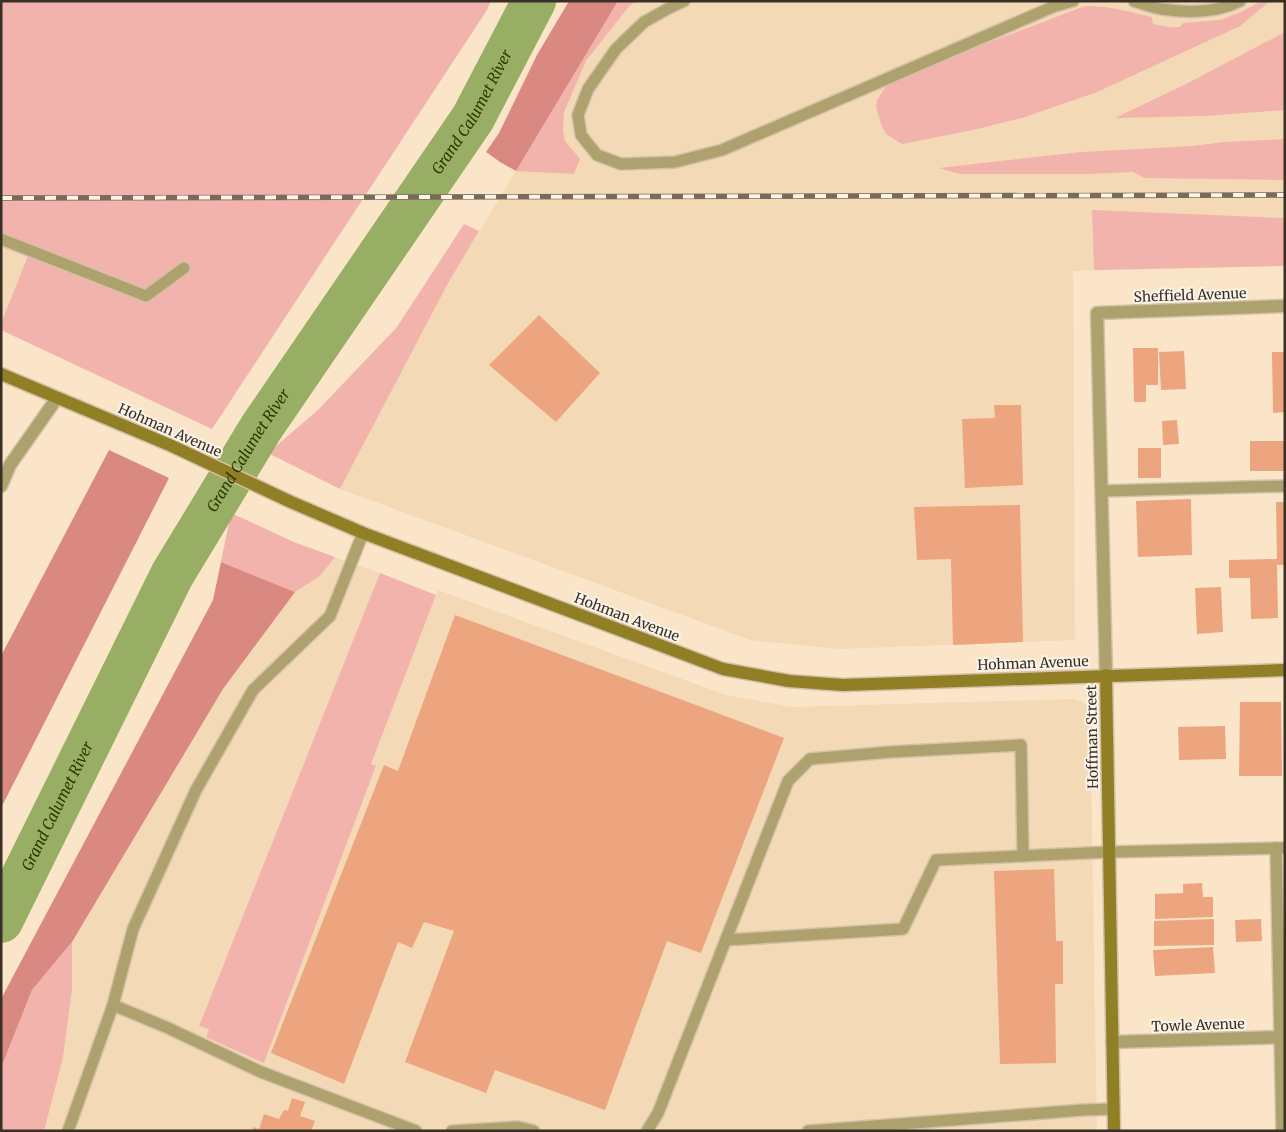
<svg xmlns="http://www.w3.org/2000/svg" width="1286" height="1132" viewBox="0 0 1286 1132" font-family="Merriweather,serif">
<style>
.built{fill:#f4d9b7}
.green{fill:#f2b3ac}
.forest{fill:#da8982}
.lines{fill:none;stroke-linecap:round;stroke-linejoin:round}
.river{stroke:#99ae65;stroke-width:44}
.building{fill:#eca57e}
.lane-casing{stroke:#d3c1a8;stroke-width:14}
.street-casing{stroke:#d3c1a8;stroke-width:15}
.secondary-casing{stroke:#d3c1a8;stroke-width:15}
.lane{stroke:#ada26d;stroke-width:11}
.street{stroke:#ada26d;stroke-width:12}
.secondary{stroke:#917f25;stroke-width:12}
.rail-casing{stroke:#786b5b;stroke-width:5.5}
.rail{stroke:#fdf4e9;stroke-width:4;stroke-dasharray:11;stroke-linecap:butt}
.labels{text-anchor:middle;stroke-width:4;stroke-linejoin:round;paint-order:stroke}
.street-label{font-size:14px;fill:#382f25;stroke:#fdf4e9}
.water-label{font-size:15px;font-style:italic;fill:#2c3800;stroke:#fdf4e9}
</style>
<rect width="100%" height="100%" fill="#fae5c9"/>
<!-- built -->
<g class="built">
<polygon points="618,1 1285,1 1285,266 1073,271 1075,640 839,649 750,640 340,489 446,287"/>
<polygon points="1,239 30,251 1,323"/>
<polygon points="335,557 380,573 199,1026 209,1029 206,1036 264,1062 376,767 371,764 438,590 723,694 790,707 1075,699 1083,702 1090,710 1097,1131 44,1131 63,1058 72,990 72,942 223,689 295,592 320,576"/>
</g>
<!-- green -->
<g class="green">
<polygon points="1,1 491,1 487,10 212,429 1,330 1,323 30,251 1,239"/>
<polygon points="618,1 637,1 630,5 586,61 564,112 563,130 565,141 580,159 574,174 516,171"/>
<path d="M1261 1H1270L1240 26 1097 92 1022 118 973 130 902 144 886 134 881 124 876 107 877 100 890 80 1085 6C1107 5 1130 12 1152 17L1153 24 1169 27H1180L1183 23 1220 20 1241 12Z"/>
<polygon points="1285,32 1285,110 1205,116 1115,118 1188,83"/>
<polygon points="1285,139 1285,180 1145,178 1133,172 1089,174 960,174 939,168 1081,152 1193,146 1224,142"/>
<polygon points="1092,210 1285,218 1285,266 1094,270"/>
<polygon points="464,224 479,231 446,287 340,489 268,453 319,409 397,327"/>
<polygon points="231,513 296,543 335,557 320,576 295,592 221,562"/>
<polygon points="380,573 436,595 371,764 376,766 264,1063 206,1037 209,1029 199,1026"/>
<polygon points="72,942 72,990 63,1058 44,1131 1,1131 1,1068 32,990"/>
</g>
<!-- forest -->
<g class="forest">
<polygon points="569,1 618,1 516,171 500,162 486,152 499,133 537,55"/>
<polygon points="109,450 169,478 1,808 1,656"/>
<polygon points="221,562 295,592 223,689 72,942 32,990 1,1068 1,999 213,600"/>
</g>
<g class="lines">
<!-- river -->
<path class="river" id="s1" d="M1 921 172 575 261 428 473 118 534 1"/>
</g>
<!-- building -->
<g class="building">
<polygon points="539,315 600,373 556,422 489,365"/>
<polygon points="1133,348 1158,348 1158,385 1146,385 1146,402 1134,402"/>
<polygon points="1184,351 1186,389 1161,390 1159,352"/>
<polygon points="1272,352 1285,352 1285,412 1273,413"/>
<polygon points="994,405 1021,405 1023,485 965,488 962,419 995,418"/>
<polygon points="1177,420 1179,444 1163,445 1162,421"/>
<rect x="1250" y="441" width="35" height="30"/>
<rect x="1138" y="448" width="23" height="30"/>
<polygon points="1191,499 1192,555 1138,557 1136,501"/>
<polygon points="1276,502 1285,502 1285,565 1277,565 1278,618 1251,619 1250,578 1229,578 1229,560 1277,559"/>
<polygon points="1020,505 1023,642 953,645 951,559 917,560 914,507"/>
<polygon points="1221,587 1223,632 1197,634 1195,588"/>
<polygon points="455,615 784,738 701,953 667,941 605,1110 495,1070 486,1093 405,1062 454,931 424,922 412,948 398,942 344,1084 271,1053 384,765 398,771"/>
<polygon points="1240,702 1281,702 1282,776 1239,776"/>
<polygon points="1225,726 1226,759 1179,760 1178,727"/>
<polygon points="1054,869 1056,941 1063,941 1063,984 1055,984 1056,1063 1000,1064 994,871"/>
<polygon points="1202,883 1203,897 1213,897 1213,917 1155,919 1155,894 1183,893 1183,884"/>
<polygon points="1214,919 1214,945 1154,946 1154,921"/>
<polygon points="1261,919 1262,941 1236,942 1235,920"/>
<polygon points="1213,947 1215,973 1155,976 1153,950"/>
<polygon points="292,1098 305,1102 300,1116 315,1121 311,1131 252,1131 253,1127 259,1129 264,1114 279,1119 284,1110 288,1111"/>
</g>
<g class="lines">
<!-- lane casing -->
<g class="lane-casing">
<g id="lane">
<polyline points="684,1 669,8 644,22 616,49 588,89 578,115 581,135 597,155 621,164 675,162 722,150 1055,6 1073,1"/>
<path d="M1134 1C1143 4 1152 7 1161 9 1187 13 1216 13 1240 1"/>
<polyline points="1,239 146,296 184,268"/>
<polyline points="1102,491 1285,486"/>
<polyline points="1276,848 1282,1131"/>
<polyline points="726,940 903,929 936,860 1109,852 1285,848"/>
<polyline points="113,1005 133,929 196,790 253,690 330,616 363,533"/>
<polyline points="68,1131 113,1005 168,1028 261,1072 416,1131"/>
<polyline points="452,1131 518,1127 534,1131"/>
<polyline points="647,1131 658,1113 788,781 810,759 890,752 1021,745 1023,856"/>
<polyline points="808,1131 1083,1110 1114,1109"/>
</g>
</g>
<!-- street casing -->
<g class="street-casing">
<g id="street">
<polyline points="1,486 10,465 57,398"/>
<polyline points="1106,675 1097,313 1285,306"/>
<polyline points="1112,1042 1285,1037"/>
</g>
</g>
<!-- secondary casing -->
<g class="secondary-casing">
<g id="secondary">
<polyline points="1,374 172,446 291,502 363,533 723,669 789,681 843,685 1285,670"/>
<polyline points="1106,675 1114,1131"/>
</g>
</g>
<!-- lane -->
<use href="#lane" class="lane"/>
<!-- street -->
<use href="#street" class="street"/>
<!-- secondary -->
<use href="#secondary" class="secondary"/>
<!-- rail casing -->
<g class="rail-casing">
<polyline id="rail" points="1,198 1285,195"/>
</g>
<!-- rail -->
<use href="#rail" class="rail"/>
</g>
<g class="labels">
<!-- street labels -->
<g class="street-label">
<text transform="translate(1190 295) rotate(-2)" y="5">Sheffield Avenue</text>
<text transform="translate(170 430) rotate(24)" y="5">Hohman Avenue</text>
<text transform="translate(627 617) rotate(21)" y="5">Hohman Avenue</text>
<text transform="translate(1033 663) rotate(-2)" y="5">Hohman Avenue</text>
<text transform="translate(1092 737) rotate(-91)" y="5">Hoffman Street</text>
<text transform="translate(1198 1025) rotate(-2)" y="5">Towle Avenue</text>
</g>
<!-- water labels -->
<g class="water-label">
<text dy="5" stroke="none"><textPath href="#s1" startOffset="938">Grand Calumet River</textPath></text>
<text dy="5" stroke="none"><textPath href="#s1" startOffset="532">Grand Calumet River</textPath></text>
<text dy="5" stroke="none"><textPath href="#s1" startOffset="128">Grand Calumet River</textPath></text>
</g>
</g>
<!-- border -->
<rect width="1286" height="1132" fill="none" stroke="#382f25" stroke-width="5"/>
</svg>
